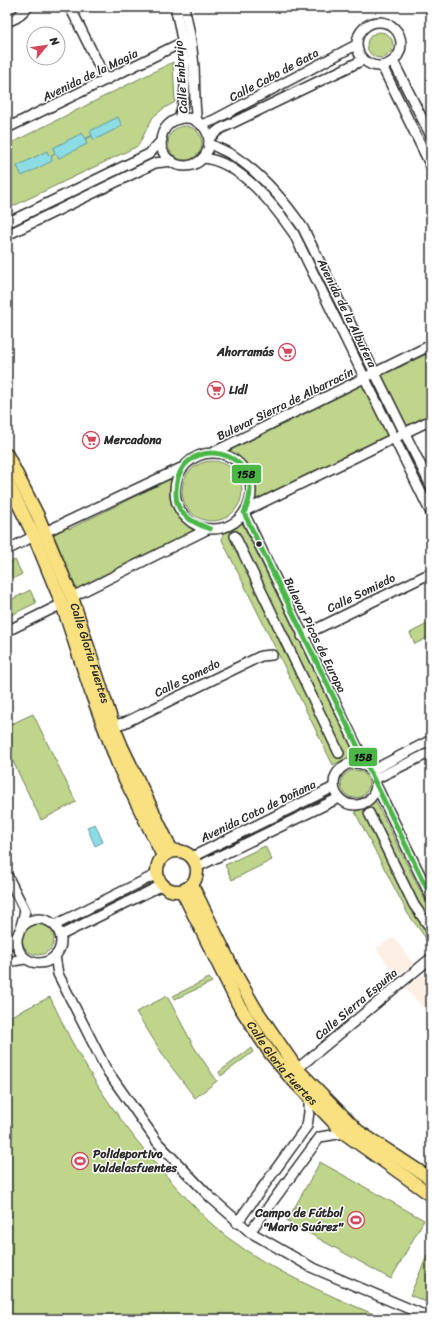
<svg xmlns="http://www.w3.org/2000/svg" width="438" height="1326" viewBox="0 0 438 1326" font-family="Sriracha,sans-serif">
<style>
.built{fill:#fdefe4}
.green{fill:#bed58b;stroke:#74805b}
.water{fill:#8cdce6;stroke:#65959b}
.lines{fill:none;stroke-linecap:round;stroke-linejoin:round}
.minor-casing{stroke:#2b2b2b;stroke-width:12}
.major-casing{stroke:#2b2b2b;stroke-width:15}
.minor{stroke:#fff;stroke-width:9}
.major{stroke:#f9e181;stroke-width:12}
.bus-1-casing{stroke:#fff;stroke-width:8}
.bus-1{stroke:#4ab747;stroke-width:5}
.bus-dot{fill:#2b2b2b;stroke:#fff;stroke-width:1.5}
.labels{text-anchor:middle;stroke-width:3;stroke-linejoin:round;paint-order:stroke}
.street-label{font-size:12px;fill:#2b2b2b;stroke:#fff}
.poi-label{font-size:12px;font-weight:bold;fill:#2b2b2b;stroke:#fff;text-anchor:start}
.line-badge{stroke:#fff;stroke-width:1.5}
.pale-badge-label{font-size:11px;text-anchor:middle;font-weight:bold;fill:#111}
</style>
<rect width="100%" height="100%" fill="#fff"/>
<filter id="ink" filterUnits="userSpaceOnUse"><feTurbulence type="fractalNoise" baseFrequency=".025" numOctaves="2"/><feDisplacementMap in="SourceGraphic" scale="8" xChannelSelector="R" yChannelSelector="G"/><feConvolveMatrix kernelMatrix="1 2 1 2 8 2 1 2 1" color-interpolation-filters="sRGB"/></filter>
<g filter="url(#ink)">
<!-- built -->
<g class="built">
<polygon points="394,937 413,964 396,977 376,948"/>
<polygon points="422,975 431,985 431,1012 429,1014 405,988"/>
</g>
<!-- green -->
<g class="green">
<circle cx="380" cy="45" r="13"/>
<polygon points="173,62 175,102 163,109 153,117 138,146 7,209 7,145"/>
<circle cx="185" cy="143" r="17"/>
<polygon points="431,352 431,415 407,427 382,376 383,373 397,366 398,368"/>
<path d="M363 382 391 438 374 443 271 493 272 495 252 505C257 481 249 458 224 450L245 439 247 442 348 392V389Z"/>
<circle cx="212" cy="491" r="30"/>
<path d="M173 475C164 502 175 519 200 530L180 540 179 538 92 581V583L75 591 53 535 68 526 69 529 152 488V485Z"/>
<polygon points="242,523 355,754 333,765 222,540 223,534"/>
<polygon points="15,560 22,574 7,582 7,564"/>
<polygon points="30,590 36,603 7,617 7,602"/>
<polygon points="431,622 431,636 415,644 410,633"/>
<polygon points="33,714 76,802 41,820 7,749 7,726"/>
<circle cx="355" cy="784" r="14"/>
<polygon points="375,800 431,912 431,945 408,914 355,812"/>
<polygon points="265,846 272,860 232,880 225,865"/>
<circle cx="38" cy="939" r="16"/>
<polygon points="209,978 212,982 175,999 173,996"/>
<polygon points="167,996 194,1047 217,1081 195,1098 167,1061 136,1012"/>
<path d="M50 997C59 1015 67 1034 77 1051 105 1101 140 1148 179 1190 194 1206 209 1223 227 1237 273 1272 331 1296 385 1319H7V1018Z"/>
<polygon points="251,1048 253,1052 221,1076 219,1072"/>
<polygon points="320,1162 424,1220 391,1279 287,1221"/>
<polygon points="431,1247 431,1304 410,1295"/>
</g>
<!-- water -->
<g class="water">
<polygon points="118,117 122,126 94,140 92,136 85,140 87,144 59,158 56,154 51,157 52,161 22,176 17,166 47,151 49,156 55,153 53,148 82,133 85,139 92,135 90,131"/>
<polygon points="95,824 103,842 95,846 87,827"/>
</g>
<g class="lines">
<!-- minor casing -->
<g class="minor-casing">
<g id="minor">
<polyline points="70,7 106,80"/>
<path d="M175 7C184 43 191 83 179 119"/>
<path d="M184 7C189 26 192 46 194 66 195 84 194 103 197 122"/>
<polyline points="7,22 16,18 28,7"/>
<circle cx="379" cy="44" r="22"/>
<polyline points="393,61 431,136"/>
<polyline points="382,66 431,166"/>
<circle cx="185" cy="142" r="24"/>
<polyline points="201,125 214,120 356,45"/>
<polyline points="7,128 183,42"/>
<polyline points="209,138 220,129 363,60"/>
<path d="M209 143C217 148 226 151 234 156 263 175 284 200 303 228L431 486"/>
<path d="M203 158C239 161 275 206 294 234L431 513"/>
<polyline points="7,223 149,154 162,140"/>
<polyline points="7,235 155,163 172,161"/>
<polyline points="214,452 431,345"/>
<circle cx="213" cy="491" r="38"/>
<polyline points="245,511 431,420"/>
<polyline points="244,513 367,767"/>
<polyline points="45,532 181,468"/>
<polyline points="235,536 339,753"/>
<polyline points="7,550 34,536"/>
<polyline points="72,597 208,529"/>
<polyline points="7,631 62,604"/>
<polyline points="302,636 431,573"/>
<polyline points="113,725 124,723 261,656 272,655"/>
<circle cx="355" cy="784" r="21"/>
<polyline points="371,771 431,740"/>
<polyline points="375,779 431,752"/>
<polyline points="376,785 431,897"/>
<polyline points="369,813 414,905 431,929"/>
<polyline points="192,857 334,787"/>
<polyline points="197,867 339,798"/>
<polyline points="7,875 25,911 21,926"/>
<circle cx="39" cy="941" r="22"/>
<polyline points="55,925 157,874"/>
<polyline points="61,935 162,885"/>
<polyline points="7,946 16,937"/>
<polyline points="55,956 58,974 106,1069 158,1143 210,1197 250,1232 311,1267 431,1318"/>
<polyline points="7,962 25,959"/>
<polyline points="297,1069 431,958"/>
<polyline points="237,1223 307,1126 309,1112 309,1099"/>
<polyline points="250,1232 320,1137 344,1133"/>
</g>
</g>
<!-- major casing -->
<g class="major-casing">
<g id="major">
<path id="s1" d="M7 455 38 516 72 597 113 725 122 747 172 851"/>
<polyline points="7,481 34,536 62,604 92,695 119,767 163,856"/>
<circle cx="177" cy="871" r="20"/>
<polyline points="192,885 234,971 255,1008 297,1069 358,1131 431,1179"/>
<path id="s2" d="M182 891 238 1004 270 1053 289 1076 344 1133 431 1195"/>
</g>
</g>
<!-- minor -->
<use href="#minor" class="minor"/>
<!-- major -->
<use href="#major" class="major"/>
<!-- bus-1 casing -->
<g class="bus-1-casing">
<path id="bus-1" d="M210 529C194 523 176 515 176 495 174 427 275 448 244 513L431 897"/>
</g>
<!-- bus-1 -->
<use href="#bus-1" class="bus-1"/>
</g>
</g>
<!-- icons -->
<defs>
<g id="supermarket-ring" transform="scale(0.9)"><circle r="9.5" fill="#fff" stroke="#d1495b" stroke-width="1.5"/><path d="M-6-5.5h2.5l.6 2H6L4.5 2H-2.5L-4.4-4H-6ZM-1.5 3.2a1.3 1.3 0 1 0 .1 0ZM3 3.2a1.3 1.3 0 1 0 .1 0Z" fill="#d1495b"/></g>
<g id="stadium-ring" transform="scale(0.9)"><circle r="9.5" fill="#fff" stroke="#d1495b" stroke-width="1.5"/><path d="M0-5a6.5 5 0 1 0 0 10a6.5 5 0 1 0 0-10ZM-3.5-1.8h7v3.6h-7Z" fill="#d1495b"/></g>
</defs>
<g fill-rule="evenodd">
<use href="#supermarket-ring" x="287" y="352"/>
<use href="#supermarket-ring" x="216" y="390"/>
<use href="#supermarket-ring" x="91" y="440"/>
<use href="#stadium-ring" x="80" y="1161"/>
<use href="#stadium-ring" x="356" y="1220"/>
</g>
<!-- markers -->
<circle class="bus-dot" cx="259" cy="544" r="3.5"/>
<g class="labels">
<!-- street labels -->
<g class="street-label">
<text transform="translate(90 75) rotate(-26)" y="4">Avenida de la Magia</text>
<text transform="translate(274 75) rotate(-28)" y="4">Calle Cabo de Gata</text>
<text transform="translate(181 77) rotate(-94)" y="4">Calle Embrujo</text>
<text transform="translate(347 313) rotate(64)" y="4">Avenida de la Albufera</text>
<text transform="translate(285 404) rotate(-26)" y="4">Bulevar Sierra de Albarracín</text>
<text transform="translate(361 593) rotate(-26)" y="4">Calle Somiedo</text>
<text transform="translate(315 635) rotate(64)" y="4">Bulevar Picos de Europa</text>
<text dy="4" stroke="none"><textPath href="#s1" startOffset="215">Calle Gloria Fuertes</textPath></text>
<text transform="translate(187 678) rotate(-26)" y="4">Calle Somedo</text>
<text transform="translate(258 811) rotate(-26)" y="4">Avenida Coto de Doñana</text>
<text transform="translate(356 1004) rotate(-40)" y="4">Calle Sierra Espuña</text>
<text dy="4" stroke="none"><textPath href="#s2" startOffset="200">Calle Gloria Fuertes</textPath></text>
</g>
<!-- poi labels -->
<g class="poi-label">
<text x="274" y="356" text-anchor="end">Ahorramás</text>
<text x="229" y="394">Lidl</text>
<text x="104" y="444">Mercadona</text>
<text x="93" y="1158">Polideportivo<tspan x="93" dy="14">Valdelasfuentes</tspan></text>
<text x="343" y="1217" text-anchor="end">Campo de Fútbol<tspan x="343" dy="14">"Mario Suárez"</tspan></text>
</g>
</g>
<g class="line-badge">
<rect x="231" y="464" width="31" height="20" rx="4" fill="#4ab747"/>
<rect x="348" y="747" width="30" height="20" rx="4" fill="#4ab747"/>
</g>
<g class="pale-badge-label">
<text x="246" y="478">158</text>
<text x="363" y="761">158</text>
</g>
<!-- margin -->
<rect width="438" height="1326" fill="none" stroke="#fff" stroke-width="24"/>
<rect x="12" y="12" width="414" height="1302" fill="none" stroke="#2b2b2b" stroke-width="1.5" filter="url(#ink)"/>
<!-- north arrow -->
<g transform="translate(46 46) rotate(61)"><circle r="19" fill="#ffffff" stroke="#aaaaaa"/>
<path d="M0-3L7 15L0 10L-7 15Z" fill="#d1495b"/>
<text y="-6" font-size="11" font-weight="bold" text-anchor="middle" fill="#2b2b2b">N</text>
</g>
</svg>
